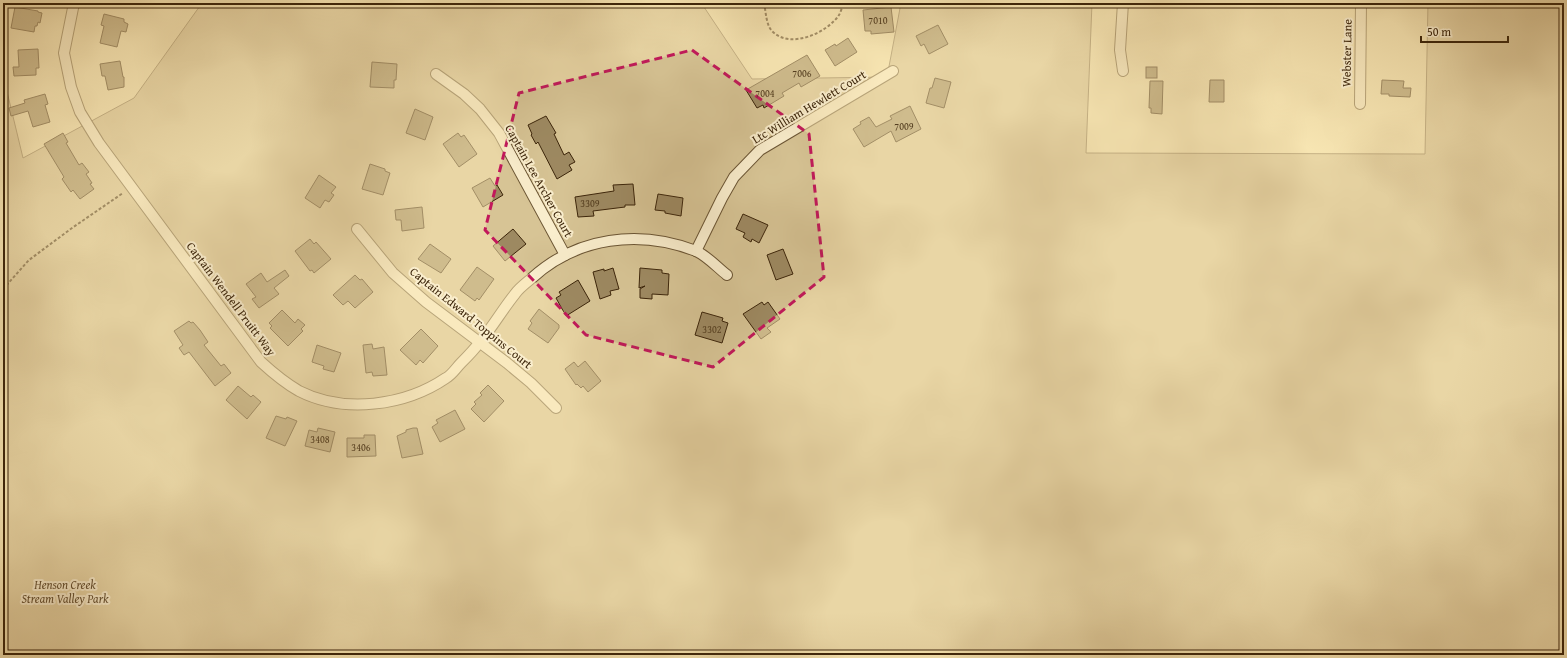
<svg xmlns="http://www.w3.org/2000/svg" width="1567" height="658" viewBox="0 0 1567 658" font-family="'Gentium Book Plus',serif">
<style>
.green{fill:#d7c495;stroke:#8a7450}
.building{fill:#9d8961;stroke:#3c250a}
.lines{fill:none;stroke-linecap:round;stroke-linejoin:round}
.street-casing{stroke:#6b5534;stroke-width:12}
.path{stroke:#3c250a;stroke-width:2;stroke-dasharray:3 2;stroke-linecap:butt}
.street{stroke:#faeecd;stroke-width:10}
.marked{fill:none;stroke:#c2185b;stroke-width:3;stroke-dasharray:8 5;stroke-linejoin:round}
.labels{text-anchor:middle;stroke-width:4;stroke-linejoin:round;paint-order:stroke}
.number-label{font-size:10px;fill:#543e20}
.street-label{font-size:12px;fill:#3c250a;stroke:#faeecd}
.park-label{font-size:12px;font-style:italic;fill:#634d2d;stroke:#faeecd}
</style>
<rect width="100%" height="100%" fill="#f7e5b2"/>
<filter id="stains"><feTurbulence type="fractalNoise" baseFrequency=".005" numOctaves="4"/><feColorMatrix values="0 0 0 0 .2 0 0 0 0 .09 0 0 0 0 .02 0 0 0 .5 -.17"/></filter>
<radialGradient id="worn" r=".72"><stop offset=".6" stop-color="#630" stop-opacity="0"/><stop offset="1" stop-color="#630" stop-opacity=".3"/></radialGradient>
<!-- green -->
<polygon class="green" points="202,3 704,3 704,7 752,79 887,77 901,3 1092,3 1086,153 1425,154 1428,3 1564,3 1564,655 3,655 3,75 23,158 134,98"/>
<!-- building -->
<g class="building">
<polygon points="15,7 38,11 38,12 42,13 40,23 38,22 37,26 35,26 34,32 11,28"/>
<polygon points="891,7 894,32 871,34 871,31 865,31 863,10"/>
<polygon points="104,14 124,19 124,22 128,24 126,32 121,31 117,47 100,43 104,26 101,25"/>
<polygon points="938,25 948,44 929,54 924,44 921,46 916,36"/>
<polygon points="848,38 857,52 835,66 825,50 835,44 836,46"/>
<polygon points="38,49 39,68 36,68 36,75 14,76 13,67 19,67 18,50"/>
<polygon points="807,55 820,76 801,87 799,83 782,93 784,96 764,108 763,105 757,108 746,90"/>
<polygon points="120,61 123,77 124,77 124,87 108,90 105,76 102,76 100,64"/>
<polygon points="372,62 397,64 396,80 394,80 394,88 370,87"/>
<rect x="1146" y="67" width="11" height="11"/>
<polygon points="935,78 951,82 944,108 926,103 930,88 932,88"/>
<polygon points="1210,80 1224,80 1224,102 1209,102"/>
<polygon points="1382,80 1404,81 1403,88 1411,88 1410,97 1389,96 1389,94 1381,94"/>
<polygon points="1150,81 1163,81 1162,114 1151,113 1151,108 1149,108"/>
<polygon points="45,94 48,104 45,105 50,122 33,127 28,111 11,116 9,108 25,103 24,100"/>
<polygon points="910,106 921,129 896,142 891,131 864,147 853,129 861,124 860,122 869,117 876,127 892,119 890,116"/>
<polygon points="415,109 433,117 425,140 406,133"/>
<polygon points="546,116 556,133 554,134 564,155 569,152 575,162 569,165 572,170 557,179 538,142 536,144 531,135 532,134 528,125"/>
<polygon points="63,133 68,142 66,143 79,165 82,163 89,172 86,174 92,183 90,184 94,189 80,199 73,190 71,192 62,179 64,177 44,144"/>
<polygon points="458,133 461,137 464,135 477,154 459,167 443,144"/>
<polygon points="370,164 385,169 385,171 390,173 383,195 362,189"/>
<polygon points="319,175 336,187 331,193 334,195 329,202 325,200 320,208 305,198"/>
<polygon points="490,178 495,186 497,185 503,195 483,207 472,188"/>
<polygon points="633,184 635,205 625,205 625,207 593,211 594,216 578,217 575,197 614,191 613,185"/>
<polygon points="658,194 683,198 681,216 665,213 665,211 655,210"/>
<polygon points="422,207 424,228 402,231 401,220 396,220 395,210"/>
<polygon points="743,214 768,225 759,243 752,239 751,242 743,237 745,233 736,229"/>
<polygon points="513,229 526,244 505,261 493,246"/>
<polygon points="310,239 314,244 316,242 331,259 314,273 312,270 310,271 295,251"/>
<polygon points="430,244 451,259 441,273 418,259"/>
<polygon points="783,249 793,274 776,280 767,255"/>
<polygon points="477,267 494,279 479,300 477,298 475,301 460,290"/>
<polygon points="613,268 619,289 610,291 611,295 600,299 593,272 604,269 604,271"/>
<polygon points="640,268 662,270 662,273 669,274 668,295 652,294 652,299 640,298 640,289 645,286 639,288"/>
<polygon points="285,270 289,276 274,288 279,294 259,308 252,299 256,297 246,284 261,273 267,282"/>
<polygon points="355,275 360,280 362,279 373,292 355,308 348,301 343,305 333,295"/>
<polygon points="578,280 590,301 566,316 556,298 561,295 559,292"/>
<polygon points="762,302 764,305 768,302 780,319 767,328 771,332 761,339 743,314"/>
<polygon points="539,309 559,325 559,328 548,343 528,329 532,323 530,321"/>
<polygon points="282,310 295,323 298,319 305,325 301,329 303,331 288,346 270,328 272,326 269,323"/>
<polygon points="702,312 723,318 722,321 728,323 722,343 695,335"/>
<polygon points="189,321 191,323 193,322 200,330 208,342 204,345 221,366 224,364 231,373 215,386 189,352 184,355 179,348 183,345 174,331"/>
<polygon points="421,329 438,346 423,363 420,360 416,365 400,350"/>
<polygon points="372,344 373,349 384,347 387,375 373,376 372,372 366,373 363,345"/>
<polygon points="317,345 341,353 334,372 323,369 324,366 312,362"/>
<polygon points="585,361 601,381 588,392 583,386 581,388 577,384 576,385 565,369 574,362 578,367"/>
<polygon points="488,385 504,401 484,422 471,409 476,404 474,402 482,395 480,393"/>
<polygon points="238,386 251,397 253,395 261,402 247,419 226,400"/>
<polygon points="455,410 465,429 440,442 432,427 438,423 436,420"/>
<polygon points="276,416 286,419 287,417 297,421 285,446 266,438"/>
<polygon points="318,428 335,432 330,452 305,446 309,430 317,432"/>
<polygon points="413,428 417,428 423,454 402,458 397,436 406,432 406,430"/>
<polygon points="364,435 375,435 376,456 347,457 347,438 364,438"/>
</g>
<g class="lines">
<!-- street casing -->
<g class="street-casing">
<g id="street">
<path d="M74 3 64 53 71 87 80 112 99 143 261 362C273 373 285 383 299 391 344 414 405 406 446 378 452 375 456 368 461 363 467 357 474 350 479 343 492 328 502 310 515 294 519 288 526 283 532 278 577 237 639 229 696 251 707 256 717 267 727 275"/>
<polyline points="1123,71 1120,50 1123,3"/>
<polyline points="436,74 464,94 480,109 499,133 565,255"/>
<polyline points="1360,104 1361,3"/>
<polyline points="357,229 393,273 426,302 507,363 531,383 556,408"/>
<polyline points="696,251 722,198 734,177 760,150 893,71"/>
</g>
</g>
<!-- path -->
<g class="path">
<path d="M764 3C766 12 766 26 773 32 791 49 827 33 839 15 841 12 842 7 843 3"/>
<polyline points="3,289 29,260 72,228 123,193"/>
</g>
<!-- street -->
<use href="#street" class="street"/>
</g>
<!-- marked area -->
<path d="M0 0H1567V658H0ZM692 50 809 134 824 277 713 367 586 335 485 230 519 93Z" fill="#f7e5b2" fill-opacity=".55" fill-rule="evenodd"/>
<path class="marked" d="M692 50 809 134 824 277 713 367 586 335 485 230 519 93Z"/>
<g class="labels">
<!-- number labels -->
<g class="number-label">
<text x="878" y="24">7010</text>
<text x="802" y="77">7006</text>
<text x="765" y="97">7004</text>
<text x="904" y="130">7009</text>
<text x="590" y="207">3309</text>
<text x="712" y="333">3302</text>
<text x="320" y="443">3408</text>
<text x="361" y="451">3406</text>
</g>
<!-- street labels -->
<g class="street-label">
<text transform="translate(1347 53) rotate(-89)" y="4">Webster Lane</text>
<text transform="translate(809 107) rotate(-31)" y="4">Ltc William Hewlett Court</text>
<text transform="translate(539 181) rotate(61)" y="4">Captain Lee Archer Court</text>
<text transform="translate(231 299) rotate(53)" y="4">Captain Wendell Pruitt Way</text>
<text transform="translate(471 318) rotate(39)" y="4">Captain Edward Toppins Court</text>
</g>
<!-- park labels -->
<g class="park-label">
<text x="65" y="589">Henson Creek<tspan x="65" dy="14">Stream Valley Park</tspan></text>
</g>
</g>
<!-- margin -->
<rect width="1567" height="658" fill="none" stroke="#f7e5b2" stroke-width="16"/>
<rect x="4" y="4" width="1559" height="650" fill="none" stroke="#3c250a" stroke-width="2"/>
<rect x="8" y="8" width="1551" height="642" fill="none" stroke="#3c250a"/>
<!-- scale -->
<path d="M1421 36v6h87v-6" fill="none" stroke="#3c250a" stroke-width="2"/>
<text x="1427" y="36" font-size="12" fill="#3c250a" stroke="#faeecd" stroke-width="3" paint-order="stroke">50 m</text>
<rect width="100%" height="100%" filter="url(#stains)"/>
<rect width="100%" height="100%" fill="url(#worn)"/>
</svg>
